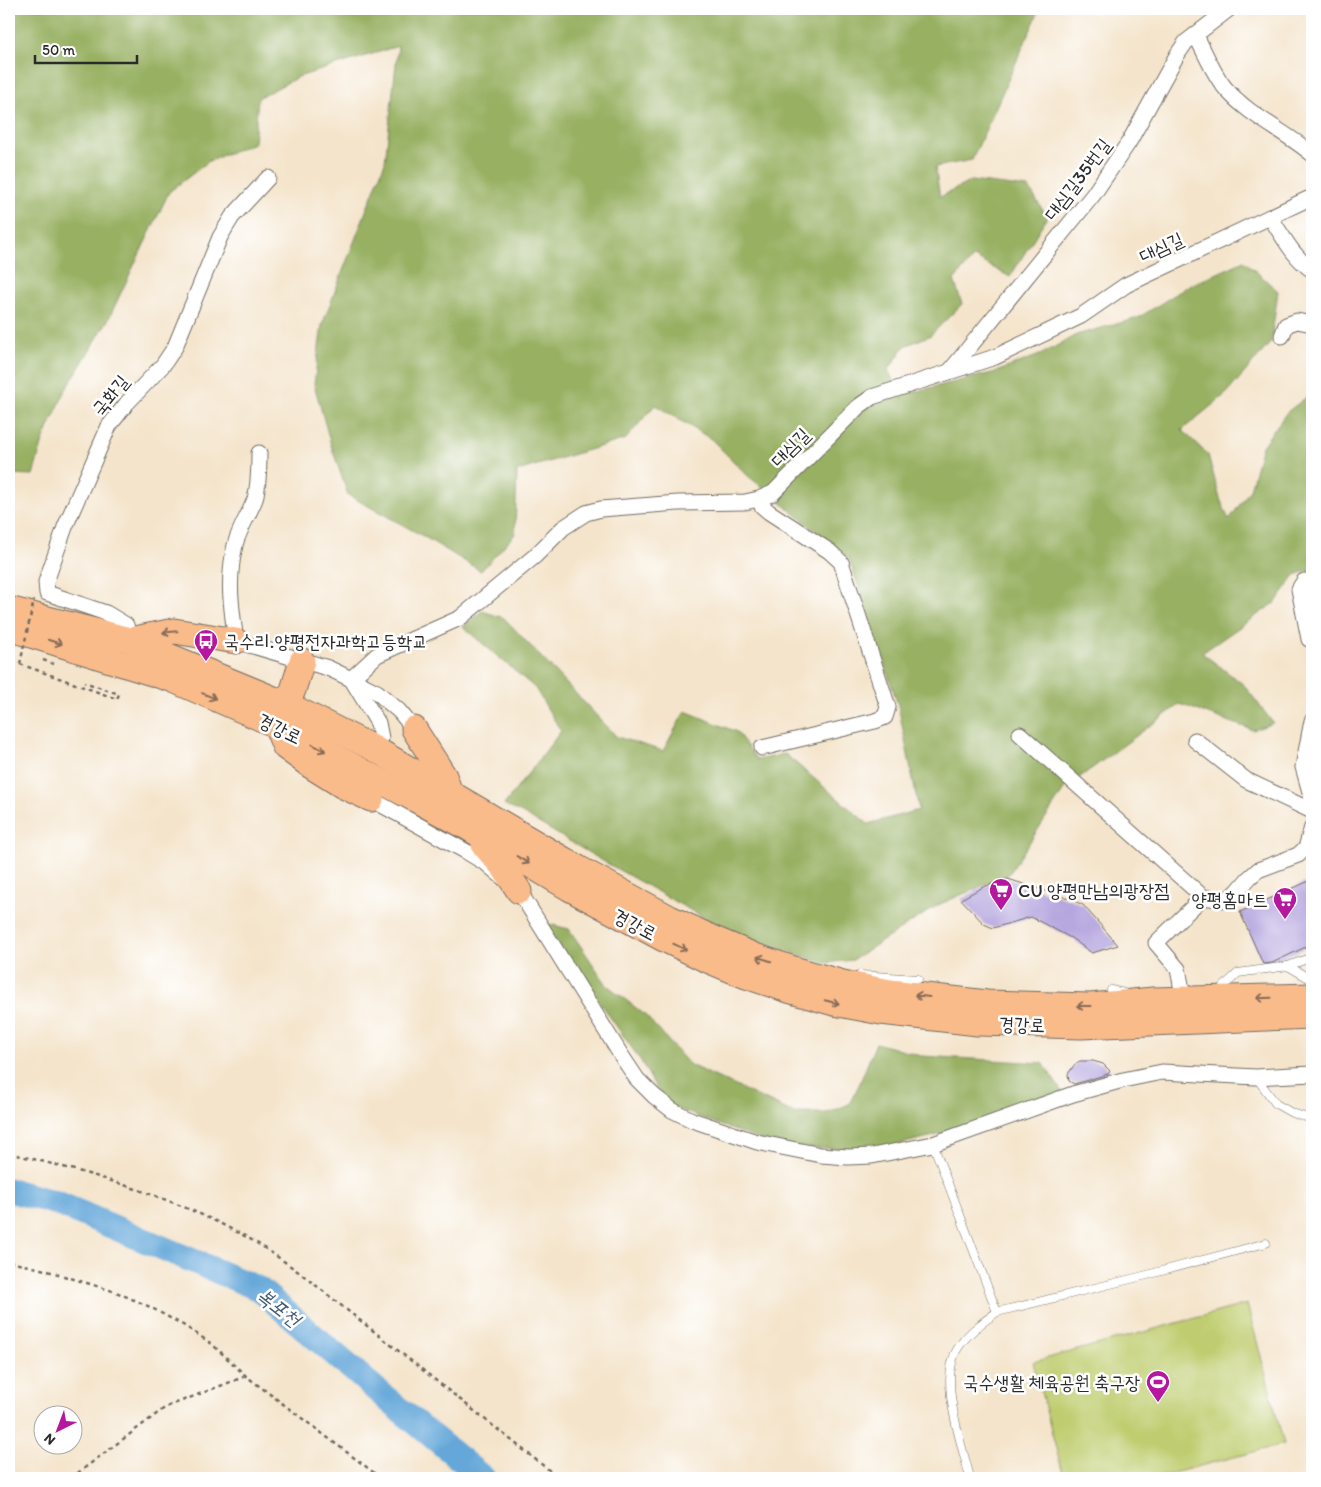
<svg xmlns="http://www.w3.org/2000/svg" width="1321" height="1487" viewBox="0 0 1321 1487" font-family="Itim,'Poor Story',sans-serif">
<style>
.green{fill:#bfcd6f;stroke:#757c4d}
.forest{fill:#97b062;stroke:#616e46}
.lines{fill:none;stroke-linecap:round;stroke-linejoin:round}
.river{stroke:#65a7d9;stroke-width:25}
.building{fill:#af9edc}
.service-casing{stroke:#716c63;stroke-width:9}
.minor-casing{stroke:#716c63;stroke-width:17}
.trunk-casing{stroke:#716c63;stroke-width:27}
.path{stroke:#716c63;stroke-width:2.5;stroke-dasharray:4 4;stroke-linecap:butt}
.service{stroke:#fff;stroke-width:8}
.minor{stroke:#fff;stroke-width:15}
.trunk{stroke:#fabb8b;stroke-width:25}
.path-bridge{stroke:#716c63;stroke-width:2.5;stroke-dasharray:4 4;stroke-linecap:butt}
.oneway{stroke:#886c56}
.labels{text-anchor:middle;stroke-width:5;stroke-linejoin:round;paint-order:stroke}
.street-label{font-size:19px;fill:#2b2b2b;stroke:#fff}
.poi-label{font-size:19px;fill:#2b2b2b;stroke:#fff;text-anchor:start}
.water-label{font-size:20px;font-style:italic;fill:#425d71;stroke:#fff}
</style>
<rect width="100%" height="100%" fill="#fff"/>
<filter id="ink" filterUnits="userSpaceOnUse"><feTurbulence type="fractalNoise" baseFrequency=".02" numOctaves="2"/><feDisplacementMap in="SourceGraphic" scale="10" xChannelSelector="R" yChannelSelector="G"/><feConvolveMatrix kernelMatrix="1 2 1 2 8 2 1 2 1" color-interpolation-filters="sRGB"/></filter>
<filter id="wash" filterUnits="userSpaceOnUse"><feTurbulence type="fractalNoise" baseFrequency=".0096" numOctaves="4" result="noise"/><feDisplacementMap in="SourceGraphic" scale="20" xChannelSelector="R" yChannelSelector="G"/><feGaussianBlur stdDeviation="1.12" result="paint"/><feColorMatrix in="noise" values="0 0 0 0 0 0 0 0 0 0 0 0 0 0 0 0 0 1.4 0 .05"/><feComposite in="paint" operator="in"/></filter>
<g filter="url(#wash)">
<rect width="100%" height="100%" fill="#f4e4cb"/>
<!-- green -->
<polygon class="green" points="1247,1304 1284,1444 1154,1478 1064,1478 1033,1362"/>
<!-- forest -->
<g class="forest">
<polygon points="9,9 1040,9 972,160 935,167 940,197 971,181 1029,188 1047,217 1010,277 974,257 954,280 962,304 931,335 905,346 888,370 901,395 996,372 1042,354 1076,335 1138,318 1187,287 1244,261 1278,291 1271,342 1227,393 1182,430 1208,455 1220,499 1229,520 1250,490 1262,446 1287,412 1312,393 1312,569 1295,575 1276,602 1202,653 1244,685 1273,723 1253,730 1180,704 1065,788 1009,874 938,905 853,960 824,963 729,932 596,857 522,813 504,805 561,731 535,688 463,627 482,611 504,618 617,737 663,751 685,711 737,732 757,760 785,754 868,824 919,810 898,705 849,558 747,475 711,439 655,405 626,439 517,471 515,534 481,571 423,536 348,495 331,445 314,384 322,325 385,162 398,46 298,77 258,98 254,143 209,161 169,192 108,320 65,391 43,441 33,475 9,474"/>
<polygon points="544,923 569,929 607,985 645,1015 690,1065 794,1113 828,1113 849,1104 859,1085 876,1043 921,1056 1043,1063 1069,1103 880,1149 807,1148 760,1140 673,1107 657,1090 641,1061"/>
</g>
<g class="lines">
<!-- river -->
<polyline class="river" points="9,1190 57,1203 259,1289 381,1394 483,1478"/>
</g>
<g id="blocks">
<!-- building -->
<g class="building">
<polygon points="1008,879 1070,899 1083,905 1118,945 1092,953 1071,938 1031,917 993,928 984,924 961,899 983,887"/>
<polygon points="1309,881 1312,889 1312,944 1272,963 1263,964 1240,912"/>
<polygon points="1080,1061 1093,1061 1103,1064 1110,1071 1108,1074 1074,1084 1069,1081 1068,1074 1075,1064"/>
</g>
</g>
</g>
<g filter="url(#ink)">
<use href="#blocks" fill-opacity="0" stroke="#716c63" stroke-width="1"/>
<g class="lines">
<!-- service casing -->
<g class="service-casing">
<g id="service">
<polyline points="1288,966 1312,957"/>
<polyline points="860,975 918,979"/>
<polyline points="1111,990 1124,993"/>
<polyline points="1218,992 1238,973 1288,966 1312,980"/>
<polyline points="1256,1077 1276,1104 1292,1113 1312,1119"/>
<polyline points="933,1144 997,1312 1143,1276 1266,1243"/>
<path d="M970 1478C962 1443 936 1376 960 1345 970 1331 983 1322 997 1312"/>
</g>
</g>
<!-- minor casing -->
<g class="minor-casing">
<g id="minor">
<path d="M1196 36C1205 52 1214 76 1226 89 1248 115 1286 132 1312 154"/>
<path d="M1270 217C1283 236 1293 257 1312 270"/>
<polyline points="1282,336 1286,325 1297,321 1312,324"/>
<polyline points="950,371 1093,195 1129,142 1177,55 1186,42 1229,9"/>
<path d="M259 453C259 468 259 484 255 499 249 515 239 529 235 545 227 581 231 605 236 641L328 668 351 679 377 692 399 711 414 729"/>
<polyline points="759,499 762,506 769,512 829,551 841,562 888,707 885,717 875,721 762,748"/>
<polyline points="1304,581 1299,589 1309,639 1312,640"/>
<polyline points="130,640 126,625 106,613 47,593 46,582 65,527 109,426 127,403 163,365 175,347 220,237 232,217 268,178"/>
<polyline points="351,679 377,655 460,618 535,556 563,528 586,513 601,509 678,503 745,502 759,499 773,493 858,407 872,397 995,357 1081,316 1126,285 1312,197"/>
<polyline points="352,680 378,723 381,738"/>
<polyline points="1312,721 1303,767 1312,799"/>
<polyline points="1020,734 1203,897"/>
<polyline points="1195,740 1246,780 1312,811"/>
<polyline points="373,796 371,799 467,852 487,864 519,891 621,1055 637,1079 654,1096 672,1110 692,1120 757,1142 821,1155 848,1157 872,1156 933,1144 1073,1094 1123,1080 1162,1072 1256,1077 1312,1074"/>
<polyline points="1184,1000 1178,969 1156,943 1203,897 1226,900 1237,892 1249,878 1258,870 1298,855 1306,848 1312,827"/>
</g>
</g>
<!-- trunk casing -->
<g class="trunk-casing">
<g id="trunk">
<polyline points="9,609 130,640 286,704 375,749 578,868 670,918 714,939 755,956 797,970 843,983 890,992 987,1003 1090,1006 1153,1000 1312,996"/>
<polyline points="9,628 171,679 276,725 467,827 569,888 662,938 705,959 746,976 788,990 834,1003 881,1012 978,1023 1081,1026 1312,1016"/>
<polyline points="130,640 174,631 236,641"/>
<polyline points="302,661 293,690 276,725 285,747 311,766 343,786 371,799"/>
<polyline points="414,729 444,776 450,793"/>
<polyline points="484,845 504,868 519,891"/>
</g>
</g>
<!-- path -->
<g class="path">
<polyline points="43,660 54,664"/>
<polyline points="20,664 117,699 119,694 84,682"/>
<path d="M9 1153C86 1172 162 1193 233 1230 258 1242 281 1259 304 1276L559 1478"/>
<polyline points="9,1262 38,1268 116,1292 150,1307 183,1325 212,1344 246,1376 381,1478"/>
<polyline points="71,1478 166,1407 246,1376"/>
</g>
<!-- service -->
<use href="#service" class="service"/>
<!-- minor -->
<use href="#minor" class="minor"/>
<!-- trunk -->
<use href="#trunk" class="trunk"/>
<!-- path-bridge -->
<polyline class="path-bridge" points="20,664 34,600"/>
</g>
<!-- one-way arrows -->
<defs><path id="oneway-shaft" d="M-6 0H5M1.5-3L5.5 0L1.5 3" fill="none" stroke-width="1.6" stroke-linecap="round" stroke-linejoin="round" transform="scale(1.25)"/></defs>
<g class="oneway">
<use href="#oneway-shaft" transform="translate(170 632) rotate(175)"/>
<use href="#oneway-shaft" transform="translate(55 642) rotate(18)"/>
<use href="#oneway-shaft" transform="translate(209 696) rotate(23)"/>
<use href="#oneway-shaft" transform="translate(319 748) rotate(28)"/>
<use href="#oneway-shaft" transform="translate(523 860) rotate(31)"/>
<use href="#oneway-shaft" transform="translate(680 947) rotate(26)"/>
<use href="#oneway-shaft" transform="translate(764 959) rotate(-162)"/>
<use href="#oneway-shaft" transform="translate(922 996) rotate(-173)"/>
<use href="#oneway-shaft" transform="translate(1264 998) rotate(178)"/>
<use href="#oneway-shaft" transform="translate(832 1002) rotate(14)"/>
<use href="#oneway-shaft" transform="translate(1084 1006) rotate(180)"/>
</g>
</g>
<!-- icons -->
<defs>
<g id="bus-pin" transform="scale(1.25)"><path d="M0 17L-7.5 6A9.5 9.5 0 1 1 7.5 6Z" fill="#b5179e" stroke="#fff"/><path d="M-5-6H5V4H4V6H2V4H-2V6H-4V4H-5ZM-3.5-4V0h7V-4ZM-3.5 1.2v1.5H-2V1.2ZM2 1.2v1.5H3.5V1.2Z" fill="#fff"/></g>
<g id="supermarket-pin" transform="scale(1.25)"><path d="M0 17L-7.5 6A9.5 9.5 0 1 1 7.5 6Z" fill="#b5179e" stroke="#fff"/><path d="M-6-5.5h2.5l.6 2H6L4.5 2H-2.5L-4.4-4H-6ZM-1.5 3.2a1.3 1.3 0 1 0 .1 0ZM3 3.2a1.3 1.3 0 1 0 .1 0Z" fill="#fff"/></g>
<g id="stadium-pin" transform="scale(1.25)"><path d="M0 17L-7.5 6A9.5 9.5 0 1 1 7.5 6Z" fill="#b5179e" stroke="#fff"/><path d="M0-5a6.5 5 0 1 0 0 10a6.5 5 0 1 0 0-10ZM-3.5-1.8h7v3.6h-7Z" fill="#fff"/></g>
</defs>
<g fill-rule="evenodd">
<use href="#bus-pin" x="206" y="641"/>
<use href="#supermarket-pin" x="1001" y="890"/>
<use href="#supermarket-pin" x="1285" y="899"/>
<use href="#stadium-pin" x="1158" y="1382"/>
</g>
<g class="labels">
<!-- street labels -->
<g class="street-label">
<text transform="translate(1077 179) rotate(-53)" y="7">대심길35번길</text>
<text transform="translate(1161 247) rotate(-25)" y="7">대심길</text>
<text transform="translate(110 395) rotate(-51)" y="7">국화길</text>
<text transform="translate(790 447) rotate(-45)" y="7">대심길</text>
<text transform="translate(280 728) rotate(26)" y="7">경강로</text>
<text transform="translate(635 924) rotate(28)" y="7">경강로</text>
<text transform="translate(1022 1024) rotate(2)" y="7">경강로</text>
</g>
<!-- poi labels -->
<g class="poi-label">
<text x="224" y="648">국수리.양평전자과학고등학교</text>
<text x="1018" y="897">CU 양평만남의광장점</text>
<text x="1268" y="906" text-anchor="end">양평홈마트</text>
<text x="1140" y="1389" text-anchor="end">국수생활 체육공원 축구장</text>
</g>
<!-- water labels -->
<g class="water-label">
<text transform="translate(279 1307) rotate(38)" y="7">복포천</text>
</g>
</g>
<!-- margin -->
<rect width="1321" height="1487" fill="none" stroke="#fff" stroke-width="30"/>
<!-- north arrow -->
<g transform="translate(58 1430) rotate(222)"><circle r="24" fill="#ffffff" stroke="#aaaaaa"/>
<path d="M0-4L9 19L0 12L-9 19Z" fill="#b5179e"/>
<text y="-8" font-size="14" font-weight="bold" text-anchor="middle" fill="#2b2b2b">N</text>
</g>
<!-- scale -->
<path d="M35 55v8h102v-8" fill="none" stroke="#2b2b2b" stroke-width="2.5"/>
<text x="42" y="55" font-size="15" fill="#2b2b2b" stroke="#ffffff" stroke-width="4" paint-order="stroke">50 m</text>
</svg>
